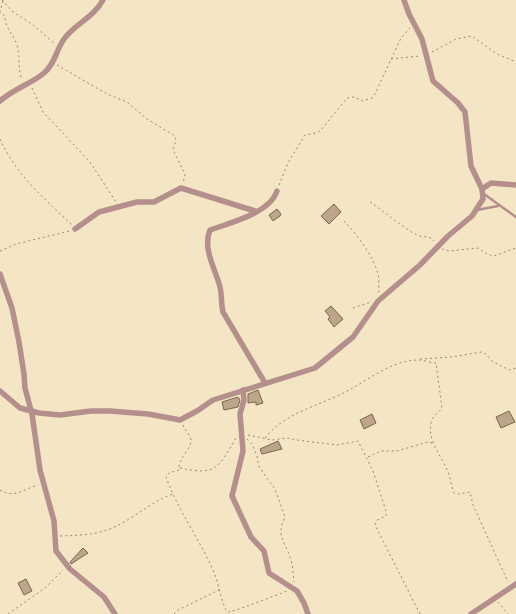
<svg xmlns="http://www.w3.org/2000/svg" width="516" height="614" viewBox="0 0 516 614" font-family="'Source Sans 3',sans-serif">
<style>
.building{fill:#bca58b;stroke:#7b664d}
.lines{fill:none;stroke-linecap:round;stroke-linejoin:round}
.path{stroke:#938872;stroke-width:1;stroke-dasharray:2 3;stroke-linecap:butt}
.lane{stroke:#b48f8c;stroke-width:2.5}
.street{stroke:#b48f8c;stroke-width:5.5}
</style>
<rect width="100%" height="100%" fill="#f4e5c5"/>
<!-- building -->
<g class="building">
<polygon points="334,204 341,212 329,224 321,216"/>
<polygon points="277,209 281,214 280,216 273,221 269,215"/>
<polygon points="331,306 343,319 334,327 328,319 330,317 325,311"/>
<polygon points="258,390 263,403 256,405 256,402 248,403 248,394"/>
<polygon points="238,397 240,400 238,407 224,410 222,402"/>
<polygon points="509,411 515,422 501,428 496,417"/>
<polygon points="372,414 376,423 364,429 360,420"/>
<polygon points="278,441 282,449 262,454 260,449"/>
<polygon points="83,548 88,553 71,564 70,562"/>
<polygon points="26,579 32,591 24,595 18,583"/>
</g>
<g class="lines">
<!-- path -->
<g class="path">
<polyline points="2,0 13,12 32,24 55,44"/>
<path d="M3 1 0 12 5 16C5 28 13 34 17 45 20 55 18 66 21 77L24 78"/>
<polyline points="432,52 456,39 472,36 497,54 516,62"/>
<polyline points="391,59 420,56"/>
<polyline points="57,65 107,94 127,102 147,119 175,136 176,140 173,150 185,174 183,184"/>
<polyline points="32,88 43,112 90,162 116,202"/>
<path d="M0 139C16 175 44 198 72 225"/>
<polyline points="279,185 288,163 305,135 317,133 321,130 347,98 354,97 363,101 372,98 375,94 401,38 410,28"/>
<path d="M370 202C385 212 402 227 417 235 424 238 429 235 434 241"/>
<path d="M344 221C356 233 374 257 378 274 380 280 378 287 379 293"/>
<polyline points="442,249 449,251 478,248 487,254 494,256 516,248"/>
<polyline points="0,251 16,244 70,231"/>
<polyline points="353,308 371,302"/>
<polyline points="420,359 452,357 481,352 486,354 492,361 509,370 516,368"/>
<path d="M183 425C184 430 190 434 191 440 192 449 178 457 179 470L169 473 166 477C178 510 198 537 212 568 219 582 220 599 227 612 231 613 279 594 287 591"/>
<polyline points="248,435 272,440 287,438 297,440 337,445 358,441 373,471 386,511 386,516 377,520 375,525 420,614"/>
<path d="M265 438C286 411 321 406 349 390 371 378 393 360 419 360 424 360 431 363 436 363L442 408C439 413 434 414 432 420 425 439 442 456 448 472 451 479 451 486 454 493L458 494 470 492 473 505 508 582"/>
<path d="M247 439 252 444 257 456 259 467 275 489 285 517C276 536 284 540 290 557 293 565 293 574 294 582"/>
<polyline points="368,457 381,451 397,451 428,442 433,443"/>
<path d="M180 468C217 476 218 468 236 438"/>
<path d="M0 490C15 499 23 489 38 485"/>
<path d="M60 536C85 535 102 535 124 522 140 513 155 500 173 494"/>
<polyline points="498,602 508,614"/>
<polyline points="8,614 45,588 63,570"/>
<polyline points="174,614 178,610 219,590"/>
</g>
<!-- lane -->
<g class="lane">
<polyline points="484,194 516,217"/>
<polyline points="477,210 498,206"/>
</g>
<!-- street -->
<g class="street">
<path d="M0 101C13 89 31 84 44 73 55 64 56 50 64 39 75 24 94 17 103 0"/>
<polyline points="482,189 491,183 516,185"/>
<polyline points="75,229 99,212 137,202 154,202 181,188 255,211"/>
<polyline points="0,274 12,308 19,342 24,374 25,388 32,414 40,470 54,521 56,551 70,569 104,597 115,614"/>
<path d="M265 383 223 312C221 304 222 296 220 287 216 270 202 249 210 230 230 223 270 213 277 191"/>
<polyline points="243,390 244,400 240,414 243,451 232,496 251,537 264,551 269,573 297,591 304,603 308,614"/>
<polyline points="0,391 20,408 39,413 60,415 91,411 110,411 148,414 180,420 197,411 213,400 315,368 353,337 378,301 420,265 448,236 472,216 483,199 482,189 471,166 465,112 458,103 433,81 422,39 409,14 404,0"/>
<polyline points="471,614 516,584"/>
</g>
</g>
</svg>
